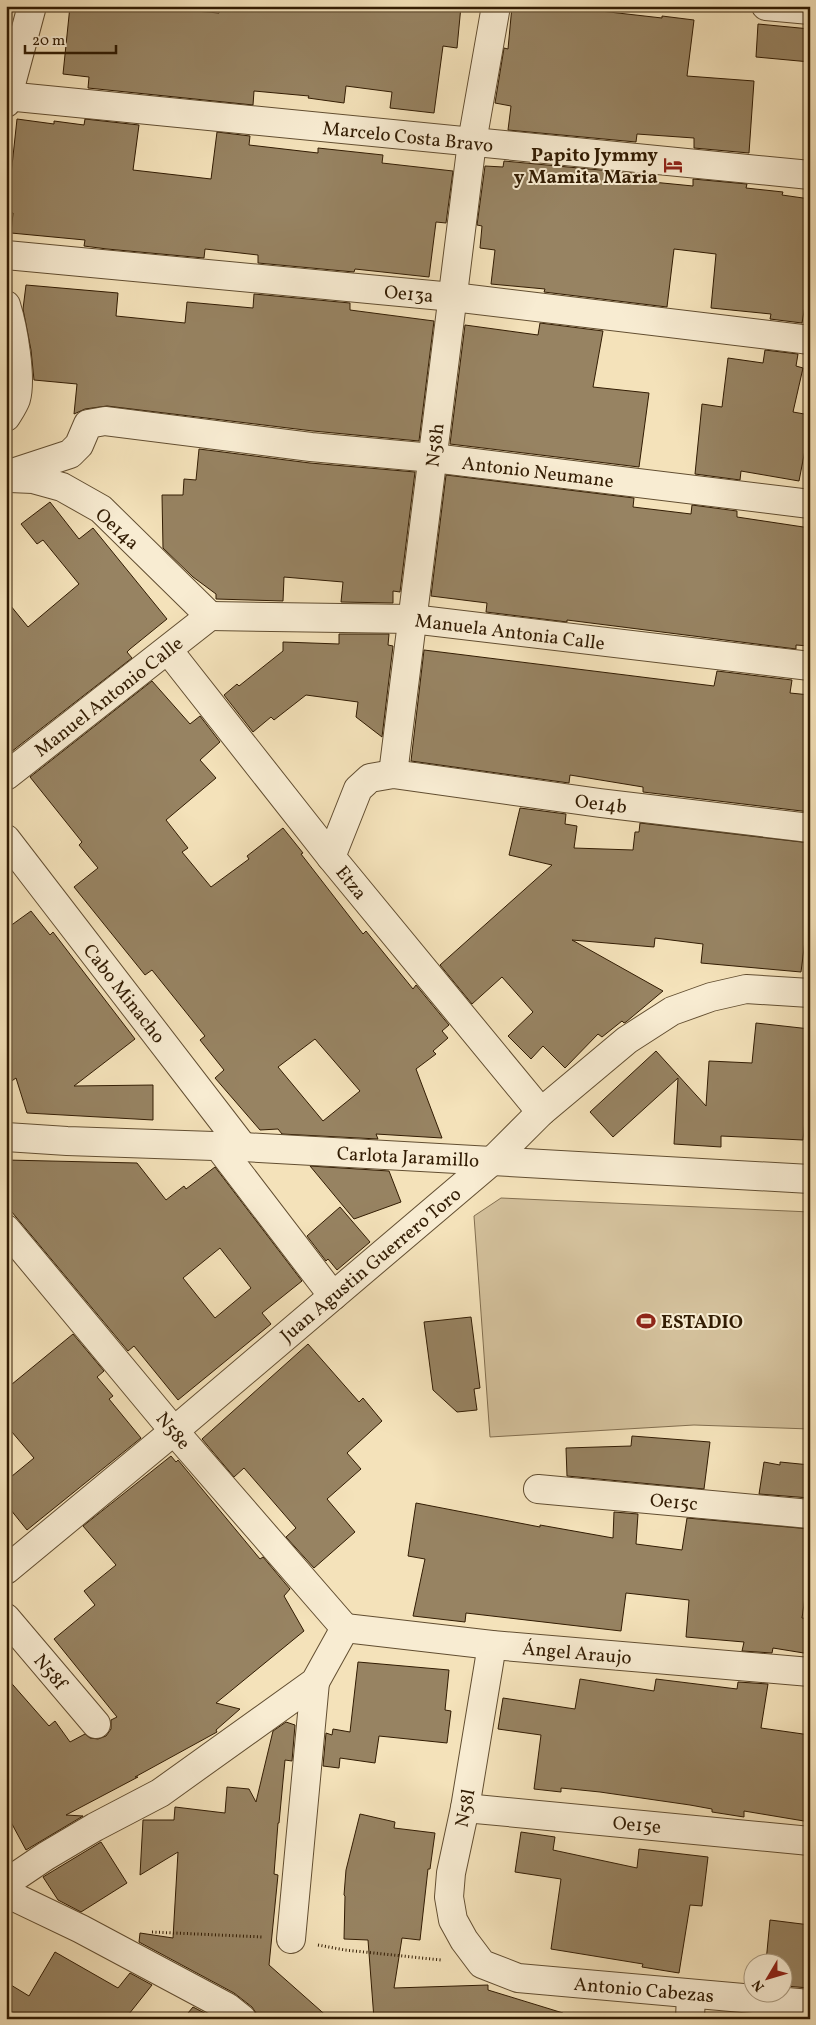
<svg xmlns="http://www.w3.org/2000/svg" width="816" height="2025" viewBox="0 0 816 2025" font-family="Vollkorn,serif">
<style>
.garden{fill:#d3c09b;stroke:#826e4f}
.building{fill:#978362;stroke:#321c03;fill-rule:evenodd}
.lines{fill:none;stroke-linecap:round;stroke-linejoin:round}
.minor-casing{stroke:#624e31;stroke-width:30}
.tertiary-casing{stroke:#624e31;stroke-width:30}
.path{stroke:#321c03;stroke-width:3;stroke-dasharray:1 2.5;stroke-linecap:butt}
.minor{stroke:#f8ecd2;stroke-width:28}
.tertiary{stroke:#f8ecd2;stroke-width:28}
.labels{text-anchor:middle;stroke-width:4;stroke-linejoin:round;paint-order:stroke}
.street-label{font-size:19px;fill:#321c03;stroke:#f8ecd2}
.poi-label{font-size:19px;font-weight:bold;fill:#321c03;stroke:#f8ecd2;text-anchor:end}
</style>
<rect width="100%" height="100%" fill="#f4e2ba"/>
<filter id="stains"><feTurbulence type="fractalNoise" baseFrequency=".004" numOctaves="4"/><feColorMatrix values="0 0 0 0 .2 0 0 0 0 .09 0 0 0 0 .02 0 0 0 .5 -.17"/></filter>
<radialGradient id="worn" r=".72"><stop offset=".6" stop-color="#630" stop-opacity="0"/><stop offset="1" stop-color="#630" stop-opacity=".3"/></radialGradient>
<!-- garden -->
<polygon class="garden" points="501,1198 810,1212 810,1429 694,1425 490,1437 474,1216"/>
<!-- building -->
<g class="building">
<polygon points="70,6 172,6 172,9 219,13 220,6 376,6 412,11 412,6 461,6 457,48 443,46 434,113 390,108 392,92 346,86 344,103 308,98 309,96 254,91 253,105 88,88 89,77 63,74"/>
<polygon points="512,6 565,10 565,7 662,18 662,16 694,20 687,76 754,81 749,153 694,148 694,138 637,134 636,142 508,130 511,106 495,103 504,48 508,49"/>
<polygon points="758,24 810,29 810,62 756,57"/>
<polygon points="17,119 54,124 54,121 84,125 85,119 139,125 133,170 211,179 217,132 250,136 249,145 318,153 318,148 383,155 382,163 453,171 446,223 436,222 429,277 355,269 354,272 258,263 258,255 205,249 204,258 107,249 84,246 85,240 11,233 13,213 6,212 6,183 10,184"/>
<polygon points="504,161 632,173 632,180 693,186 693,179 747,184 746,188 783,192 782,195 810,199 810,277 802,323 770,319 771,314 711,308 716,254 674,249 667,307 544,292 545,289 491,284 495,250 480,248 482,226 477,225 485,166 503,167"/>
<polygon points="26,285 118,293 116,316 185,323 187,302 253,308 254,294 350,303 350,310 434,321 419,441 313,431 107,406 85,409 74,414 77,384 34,380 31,350 23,309"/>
<polygon points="540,323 603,331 593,387 649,393 639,467 450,444 465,325 538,335"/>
<polygon points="765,350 798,354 796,366 803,368 793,412 810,415 810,424 799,481 741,471 740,480 695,474 702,404 722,407 728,358 763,363"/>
<polygon points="199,449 310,463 415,472 400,592 393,591 393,603 341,602 343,582 284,577 283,601 216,599 216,594 193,577 163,548 162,495 183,495 184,479 196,480"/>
<polygon points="446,475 634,498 633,507 691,514 692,505 737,511 737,517 810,528 810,646 796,645 796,649 567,620 567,622 486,612 487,603 431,596"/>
<polygon points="50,502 79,539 93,528 167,619 130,649 127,652 132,658 11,752 6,746 6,600 28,627 79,584 43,540 37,544 21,524"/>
<polygon points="339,634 389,634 388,645 393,646 382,737 356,717 358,702 306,695 274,720 271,717 253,732 224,695 237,684 239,686 283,651 283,642 339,644"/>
<polygon points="424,650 714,686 717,671 792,680 790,693 810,695 810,812 643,792 643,787 570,775 569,783 411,761"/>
<path d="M152 681 190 724 200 716 220 742 200 760 216 778 166 820 188 848 182 852 211 887 249 859 247 856 283 828 303 853 301 854 363 934 366 931 413 989 416 985 449 1025 442 1031 448 1038 433 1051 436 1054 416 1069 442 1138 376 1134 378 1139 282 1134 278 1129 260 1130 215 1078 224 1070 200 1040 205 1036 152 970 145 975 74 887 98 868 79 845 82 842 30 777ZM315 1039 360 1091 323 1121 278 1067Z"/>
<polygon points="520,808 566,814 565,824 577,826 574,848 633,850 635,832 639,832 640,823 810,843 810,901 801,972 701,963 703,944 655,938 654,947 572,940 663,991 626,1022 624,1023 622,1021 602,1037 598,1034 565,1068 543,1046 531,1059 508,1036 533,1012 502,977 472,1004 440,965 552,865 509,855"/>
<polygon points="31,911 50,935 53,932 135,1039 74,1086 153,1085 153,1120 27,1113 16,1078 6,1085 6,929"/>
<polygon points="756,1023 810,1029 810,1070 803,1140 721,1136 721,1147 674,1144 678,1078 613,1137 590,1112 656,1051 706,1106 709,1061 752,1063"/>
<path d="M6 1160 137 1163 166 1200 184 1186 186 1189 215 1167 302 1281 262 1313 271 1324 178 1400 134 1346 128 1351 6 1205ZM220 1248 251 1288 215 1318 183 1278Z"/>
<polygon points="310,1166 389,1171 401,1202 354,1219"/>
<polygon points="340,1207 370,1242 337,1270 328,1259 326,1261 307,1236"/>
<polygon points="471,1317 480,1388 474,1389 477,1410 457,1412 433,1390 424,1322"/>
<polygon points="73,1334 104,1371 97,1377 113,1396 109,1399 141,1438 27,1530 6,1504 6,1481 34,1458 6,1425 6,1389"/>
<polygon points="308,1344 359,1402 363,1398 382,1421 347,1453 361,1469 327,1499 355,1532 314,1568 286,1537 296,1528 244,1468 234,1477 202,1439"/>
<polygon points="632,1436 710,1442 704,1489 567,1476 566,1448 631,1446"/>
<polygon points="171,1456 176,1462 178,1460 260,1559 263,1557 290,1589 284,1596 304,1631 216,1703 240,1709 216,1730 217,1732 135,1777 138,1777 66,1815 83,1816 26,1850 6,1813 6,1677 49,1726 55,1721 70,1742 85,1734 90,1738 98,1739 106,1736 111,1729 111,1720 117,1717 54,1639 95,1605 84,1591 116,1565 83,1526"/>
<polygon points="764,1462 780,1465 780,1462 810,1465 810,1498 759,1494"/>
<polygon points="416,1503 540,1527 540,1525 613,1538 614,1512 638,1514 636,1544 682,1550 687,1518 810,1529 810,1563 802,1618 810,1619 810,1654 773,1648 772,1653 742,1651 744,1642 686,1637 689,1600 626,1593 621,1631 466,1613 465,1622 413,1616 425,1559 408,1556"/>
<polygon points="358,1662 449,1670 445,1710 451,1711 447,1743 379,1736 375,1763 340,1758 339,1768 323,1766 326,1733 332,1735 333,1729 350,1732"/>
<polygon points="580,1679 654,1691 656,1679 737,1689 738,1682 768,1684 761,1728 810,1735 810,1822 744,1811 744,1817 712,1812 712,1809 690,1805 600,1792 561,1788 561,1792 534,1789 541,1735 498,1729 503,1698 575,1709"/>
<polygon points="286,1722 295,1725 292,1761 285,1760 279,1823 278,1823 274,1874 278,1875 269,1965 330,2019 257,2019 256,2013 252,2007 234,1993 139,1942 140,1933 173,1938 178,1852 140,1875 143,1820 174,1820 175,1807 225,1813 227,1787 249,1789 256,1802 273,1731"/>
<polygon points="360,1814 395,1822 394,1828 435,1833 430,1869 428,1869 420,1940 402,1938 394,1988 488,1985 488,1990 563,2013 562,2019 374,2019 368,1940 344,1939 345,1896 344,1895 346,1870"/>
<polygon points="521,1832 555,1837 553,1850 637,1868 639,1849 708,1857 702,1906 690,1905 679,1973 642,1967 643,1964 551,1949 561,1879 515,1872"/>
<polygon points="101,1842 127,1883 81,1912 58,1900 43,1877"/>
<polygon points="770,1920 810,1925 810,1988 784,1986 784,1962 766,1962"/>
<polygon points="55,1952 118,1988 130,1973 152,1985 125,2019 6,2019 6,1982 29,1996"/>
<polygon points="193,2007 216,2019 183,2019"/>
</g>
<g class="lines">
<!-- minor casing -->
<g class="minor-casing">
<g id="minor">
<polyline points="766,6 810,10"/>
<polyline points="6,96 810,175"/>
<polyline points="6,103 32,6"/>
<polyline points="6,255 453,297 810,340"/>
<path d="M6 305C13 327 22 378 16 399 14 405 9 412 6 417"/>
<polyline points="6,475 70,454 79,445 88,424 105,421 311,447 433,458 810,504"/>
<polyline points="10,478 33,479 62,487 101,509 210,616"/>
<polyline points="210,616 412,619 810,666"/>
<polyline points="168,650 331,857 541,1112"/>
<polyline points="393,774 472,142 496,6"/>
<polyline points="6,776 210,616"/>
<polyline points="6,839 243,1147"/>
<polyline points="331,857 358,789 370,778 393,774 600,803 810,828"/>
<polyline points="219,1147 333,1296"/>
<polyline points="6,1229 174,1431 345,1628"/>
<polyline points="538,1489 810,1514"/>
<polyline points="6,1570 174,1431 492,1161 541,1112 627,1040 672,1011 711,997 746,989 810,993"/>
<polyline points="6,1618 96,1724"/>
<polyline points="345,1628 492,1645 810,1672"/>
<polyline points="492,1645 465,1808 451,1873 449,1897 453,1920 464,1940 482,1964 518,1978 810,2004"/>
<polyline points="465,1808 810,1841"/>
<polyline points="6,1883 46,1856 95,1827 160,1793 315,1682 345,1628"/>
<polyline points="6,1893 81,1929 227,2007 242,2019"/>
<polyline points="291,1939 315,1682"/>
<polyline points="690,2019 691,1994"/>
</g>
</g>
<!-- tertiary casing -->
<g class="tertiary-casing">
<polyline id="tertiary" points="6,1137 67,1141 243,1147 810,1179"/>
</g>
<!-- path -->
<g class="path">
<polyline points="152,1932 263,1937"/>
<polyline points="318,1945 345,1950 441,1960"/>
</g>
<!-- minor -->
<use href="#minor" class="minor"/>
<!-- tertiary -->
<use href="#tertiary" class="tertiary"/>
</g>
<!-- icons -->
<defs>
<g id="hotel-bare" transform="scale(1.5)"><path d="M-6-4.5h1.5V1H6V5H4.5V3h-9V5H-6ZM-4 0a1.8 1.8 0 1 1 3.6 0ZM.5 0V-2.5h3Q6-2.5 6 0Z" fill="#8f2418" stroke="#f8ecd2" stroke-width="2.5" paint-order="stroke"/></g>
<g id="stadium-bare" transform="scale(1.5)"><path d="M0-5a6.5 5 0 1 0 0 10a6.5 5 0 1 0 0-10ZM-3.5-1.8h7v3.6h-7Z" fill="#8f2418" stroke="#f8ecd2" stroke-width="2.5" paint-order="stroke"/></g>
</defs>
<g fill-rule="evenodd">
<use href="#hotel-bare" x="673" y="165"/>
<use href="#stadium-bare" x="646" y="1321"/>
</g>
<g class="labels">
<!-- street labels -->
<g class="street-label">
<text transform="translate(408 136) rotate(6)" y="7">Marcelo Costa Bravo</text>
<text transform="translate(409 293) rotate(5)" y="7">Oe13a</text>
<text transform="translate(434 445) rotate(-83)" y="7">N58h</text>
<text transform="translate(538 471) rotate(7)" y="7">Antonio Neumane</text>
<text transform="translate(118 528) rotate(42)" y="7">Oe14a</text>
<text transform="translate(510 631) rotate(7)" y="7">Manuela Antonia Calle</text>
<text transform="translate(108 696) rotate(-38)" y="7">Manuel Antonio Calle</text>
<text transform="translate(601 803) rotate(7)" y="7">Oe14b</text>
<text transform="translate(352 882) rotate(51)" y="7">Etza</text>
<text transform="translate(125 993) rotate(52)" y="7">Cabo Minacho</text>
<text transform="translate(408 1156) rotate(3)" y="7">Carlota Jaramillo</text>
<text transform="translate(370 1264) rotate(-40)" y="7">Juan Agustin Guerrero Toro</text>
<text transform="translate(174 1430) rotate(50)" y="7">N58e</text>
<text transform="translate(674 1501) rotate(5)" y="7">Oe15c</text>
<text transform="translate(577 1652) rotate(5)" y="7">Ángel Araujo</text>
<text transform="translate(51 1671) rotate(50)" y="7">N58f</text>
<text transform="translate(464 1808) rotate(-79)" y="7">N58l</text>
<text transform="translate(637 1824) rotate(5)" y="7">Oe15e</text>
<text transform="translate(644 1989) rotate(5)" y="7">Antonio Cabezas</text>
</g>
<!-- poi labels -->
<g class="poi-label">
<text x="658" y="161">Papito Jymmy<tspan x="658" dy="22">y Mamita Maria</tspan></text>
<text x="661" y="1328" text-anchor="start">ESTADIO</text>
</g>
</g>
<!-- margin -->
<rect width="816" height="2025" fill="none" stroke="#f4e2ba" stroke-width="25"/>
<rect x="8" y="8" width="801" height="2010" fill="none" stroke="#321c03" stroke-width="2.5"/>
<rect x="12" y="12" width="791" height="2000" fill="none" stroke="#321c03"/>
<!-- north arrow -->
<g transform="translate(768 1978) rotate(232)"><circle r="24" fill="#f8ecd2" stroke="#a9997f"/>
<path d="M0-4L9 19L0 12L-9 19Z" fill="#8f2418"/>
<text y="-8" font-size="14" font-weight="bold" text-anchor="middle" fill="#321c03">N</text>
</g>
<!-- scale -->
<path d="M25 45v8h91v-8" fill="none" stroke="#321c03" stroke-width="2.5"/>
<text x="32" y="45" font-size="15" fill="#321c03" stroke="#f8ecd2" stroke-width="4" paint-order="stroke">20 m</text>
<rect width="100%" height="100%" filter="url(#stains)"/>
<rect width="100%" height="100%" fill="url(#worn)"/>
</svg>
